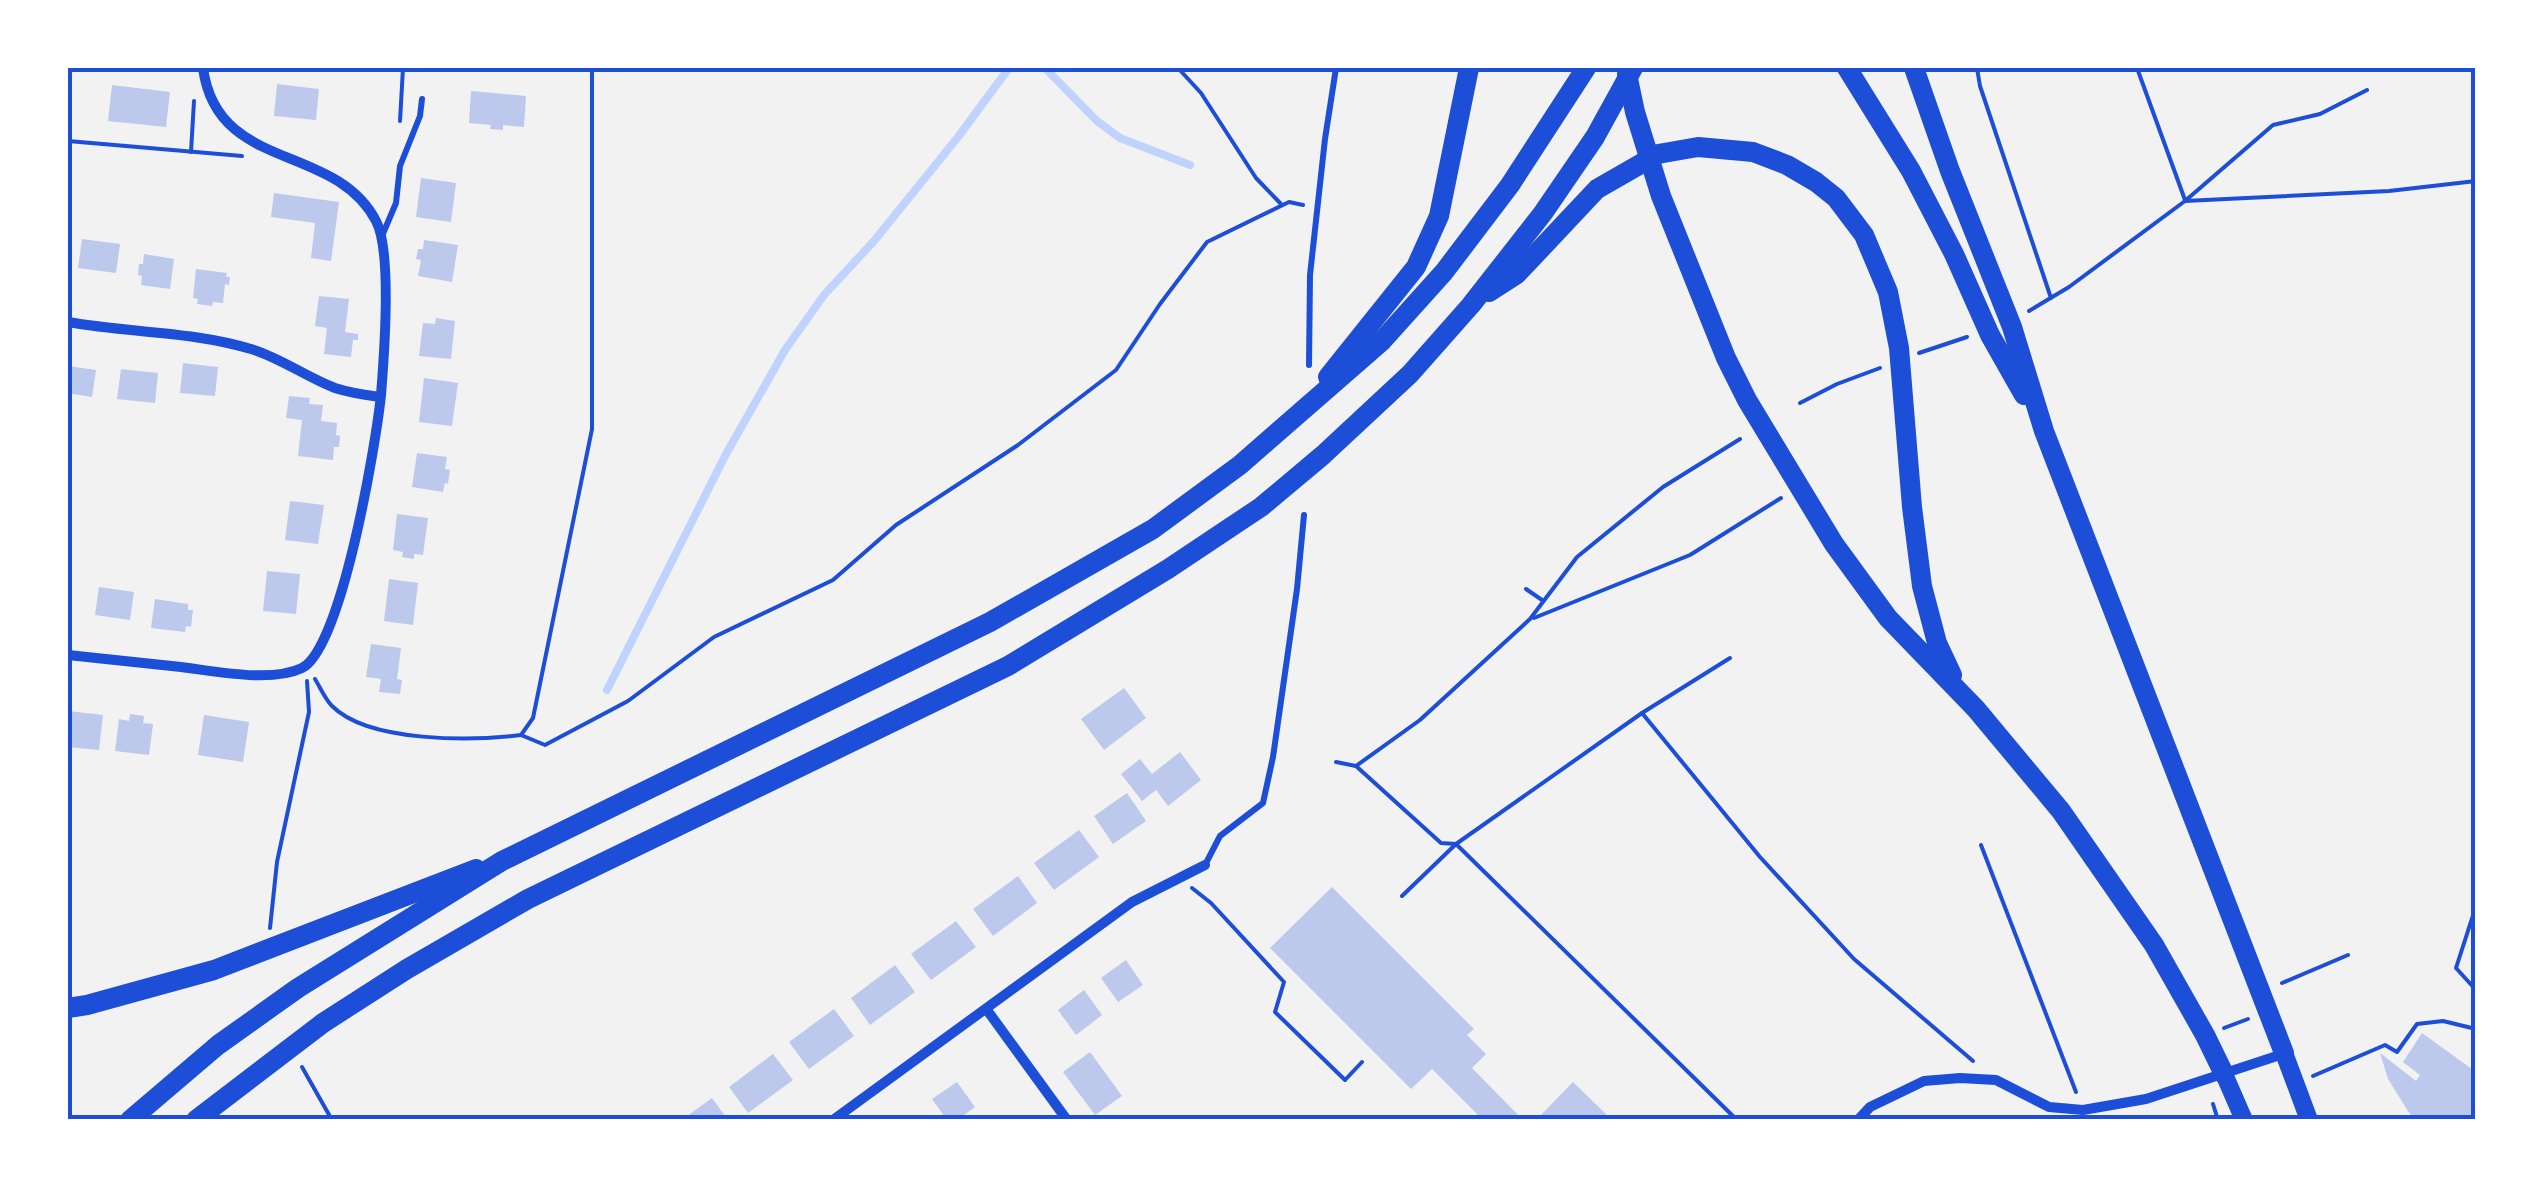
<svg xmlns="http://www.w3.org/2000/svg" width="2543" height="1187" viewBox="0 0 2543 1187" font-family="Cabin,sans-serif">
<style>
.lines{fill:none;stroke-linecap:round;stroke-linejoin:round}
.stream{stroke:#bfd3fe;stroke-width:8}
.building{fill:#bdc9ec}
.path{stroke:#1d4ed8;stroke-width:4}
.service{stroke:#1d4ed8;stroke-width:6}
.minor{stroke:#1d4ed8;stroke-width:10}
.secondary{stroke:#1d4ed8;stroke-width:18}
.trunk{stroke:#1d4ed8;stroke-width:20}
.neatline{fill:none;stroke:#1d4ed8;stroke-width:4}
</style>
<rect width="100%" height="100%" fill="#f2f2f2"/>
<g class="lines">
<!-- stream -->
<g class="stream">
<polyline points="1045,68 1097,121 1120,138 1190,165"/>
<polyline points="607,690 726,454 785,350 824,295 874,241 958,137 1009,68"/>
</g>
</g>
<!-- building -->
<g class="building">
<polygon points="277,84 319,89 316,120 274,116"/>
<polygon points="112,85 170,92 166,127 108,121"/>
<polygon points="471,91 526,96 524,127 503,125 503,130 490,129 491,125 469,123"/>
<polygon points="421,178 456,183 451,222 416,217"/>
<polygon points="274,193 339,202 331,261 311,258 315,223 271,217"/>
<polygon points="82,239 120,244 116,273 78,268"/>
<polygon points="424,240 458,245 452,282 418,276 421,260 416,259 418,249 423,249"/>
<polygon points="144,254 174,259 170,289 141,285 142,276 138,275 139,264 143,264"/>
<polygon points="196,269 227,273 226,277 230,277 229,285 225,284 223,303 213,302 212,306 197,304 198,299 193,298"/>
<polygon points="319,296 349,299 345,332 358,334 358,340 353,340 351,357 324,354 327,328 315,326"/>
<polygon points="436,318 455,321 451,359 419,356 423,323 435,324"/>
<polygon points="183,363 218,367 215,396 180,393"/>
<polygon points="68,366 96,370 92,397 68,393"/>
<polygon points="121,369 158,373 155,403 117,399"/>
<polygon points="424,378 458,383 452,426 419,422"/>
<polygon points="289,396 310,398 309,404 323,405 321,421 337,423 336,435 340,436 339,447 334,447 333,460 298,456 302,420 286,418"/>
<polygon points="417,453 447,457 445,469 450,470 448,484 445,483 443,492 412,487"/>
<polygon points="290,501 324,505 318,544 285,540"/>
<polygon points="397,514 428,518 423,555 414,554 414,559 402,557 403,552 393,550"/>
<polygon points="267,571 300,574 296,614 263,611"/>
<polygon points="389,579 418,583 413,625 384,621"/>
<polygon points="99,587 134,592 130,620 95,615"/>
<polygon points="155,599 188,604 188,610 193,610 191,627 186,626 185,632 151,628"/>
<polygon points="371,644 401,648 397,679 402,680 400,694 379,692 381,679 366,677"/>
<polygon points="1124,688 1146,718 1104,750 1081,719"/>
<polygon points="68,711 103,715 99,750 68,747"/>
<polygon points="130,714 144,716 143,723 153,724 149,755 115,751 119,719 129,721"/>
<polygon points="204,715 249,722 243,762 198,755"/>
<polygon points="1180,752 1201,780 1168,806 1156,790 1142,801 1121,774 1140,759 1152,774"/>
<polygon points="1127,793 1146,821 1113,844 1094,816"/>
<polygon points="1079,830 1099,857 1054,890 1034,863"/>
<polygon points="1018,876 1037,903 993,936 973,909"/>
<polygon points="1332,887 1474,1029 1467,1035 1486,1054 1472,1068 1523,1120 1483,1120 1432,1069 1411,1089 1270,948"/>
<polygon points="956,921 976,947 931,980 911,954"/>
<polygon points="1126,960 1143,985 1118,1002 1101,978"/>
<polygon points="895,965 915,992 870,1025 851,998"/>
<polygon points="1084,990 1102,1015 1076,1035 1058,1010"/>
<polygon points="834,1009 854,1036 809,1069 789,1042"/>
<polygon points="2422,1033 2476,1072 2476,1120 2415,1120 2408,1111 2388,1079 2380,1053 2416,1081 2420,1075 2403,1062"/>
<polygon points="1090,1052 1122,1096 1095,1115 1063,1072"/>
<polygon points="773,1054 793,1080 748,1113 729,1087"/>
<polygon points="957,1082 975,1107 957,1120 947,1120 932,1099"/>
<polygon points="1573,1082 1612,1120 1536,1120"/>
<polygon points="712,1098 728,1120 683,1120 690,1114"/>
</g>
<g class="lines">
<!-- path -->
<g class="path">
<polyline points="1178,68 1201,93 1256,178 1282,205"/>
<polyline points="1977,68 1980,86 2051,298"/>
<polyline points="2137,68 2185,200"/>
<polyline points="400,121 403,68"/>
<polyline points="68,141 242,156"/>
<polyline points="191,152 194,101"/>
<polyline points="2185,201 2389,191 2476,181"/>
<polyline points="2029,311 2069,287 2185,201 2273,125 2320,114 2367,90"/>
<polyline points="1919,353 1967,337"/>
<polyline points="1800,403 1837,384 1880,368"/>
<polyline points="1526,589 1542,600"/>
<polyline points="1534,618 1690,555 1781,498"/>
<path d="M315 679C320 687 325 699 332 706 369 743 473 741 521 735L533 718 592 429V68"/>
<polyline points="1642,713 1760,857 1854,959 1973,1061"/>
<polyline points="521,735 545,745 628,701 714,637 833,580 896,525 1018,445 1116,370 1160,304 1207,242 1289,202 1303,205"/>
<polyline points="1336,762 1356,766 1420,720 1530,619 1577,557 1663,487 1740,439"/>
<polyline points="1356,766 1441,843 1456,844 1737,1120"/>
<polyline points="1981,845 2076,1092"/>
<polyline points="1192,888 1211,903 1284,982 1275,1012 1345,1080 1362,1062"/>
<polyline points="1402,896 1456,844 1642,713 1730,658"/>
<polyline points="2476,906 2456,968 2476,990"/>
<polyline points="270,928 277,862 309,712 307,681"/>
<polyline points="2282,983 2348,955"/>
<polyline points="2224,1028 2248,1019"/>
<polyline points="302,1067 332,1120"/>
<polyline points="2313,1076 2385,1045 2397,1052 2417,1024 2443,1021 2476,1029"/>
<polyline points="2213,1104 2218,1120"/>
</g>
<!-- service -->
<g class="service">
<polyline points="382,236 396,203 400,166 420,116 422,99"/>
<polyline points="1309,365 1310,275 1325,139 1336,68"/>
<polyline points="1205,865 1220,836 1263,803 1273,757 1297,589 1304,515"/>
</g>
<!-- minor -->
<g class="minor">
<path d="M68 322C129 333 191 331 251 349 281 358 306 377 335 388 350 393 365 395 380 397"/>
<path d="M68 655C105 659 143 663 181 667 215 671 271 683 302 668 342 648 376 443 381 395 384 358 392 251 376 221 335 142 217 173 203 68"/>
<polyline points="987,1010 1067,1120"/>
<polyline points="833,1120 1132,902 1205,865"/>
<polyline points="1858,1120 1870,1107 1924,1081 1960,1078 1996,1080 2049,1107 2083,1110 2146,1099 2283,1054"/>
</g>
<!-- secondary -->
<g class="secondary">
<polyline points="2284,1053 2309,1120"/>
<polyline points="2224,1074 2244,1120"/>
</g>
<!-- trunk -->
<g class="trunk">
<polyline points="1847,68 1911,171 1954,254 1990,335 2024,395"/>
<polyline points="1914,68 1950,171 2012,327 2044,431 2284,1053"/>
<polyline points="1627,74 1635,112 1661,196 1726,358 1747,400 1834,544 1888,618 1976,709 2061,811 2154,945 2205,1035 2224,1074"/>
<polyline points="1489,292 1517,274 1597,189 1658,154 1698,147 1753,152 1787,165 1816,182 1836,198 1864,235 1888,292 1899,348 1912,507 1922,586 1937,643 1952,675"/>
<polyline points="1328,377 1416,267 1439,216 1469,68"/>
<polyline points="68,1008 87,1005 214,970 476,869"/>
<polyline points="130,1120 218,1045 298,988 502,861 990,622 1153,529 1240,465 1381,342 1444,272 1510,185 1586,68"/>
<polyline points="196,1120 323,1023 407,969 528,899 1008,666 1168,569 1261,507 1323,455 1410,374 1471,305 1543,213 1595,137 1633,68"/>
</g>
</g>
<!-- border -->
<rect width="2543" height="1187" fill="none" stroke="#ffffff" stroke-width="140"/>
<rect x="70" y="70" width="2403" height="1047" class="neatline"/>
</svg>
